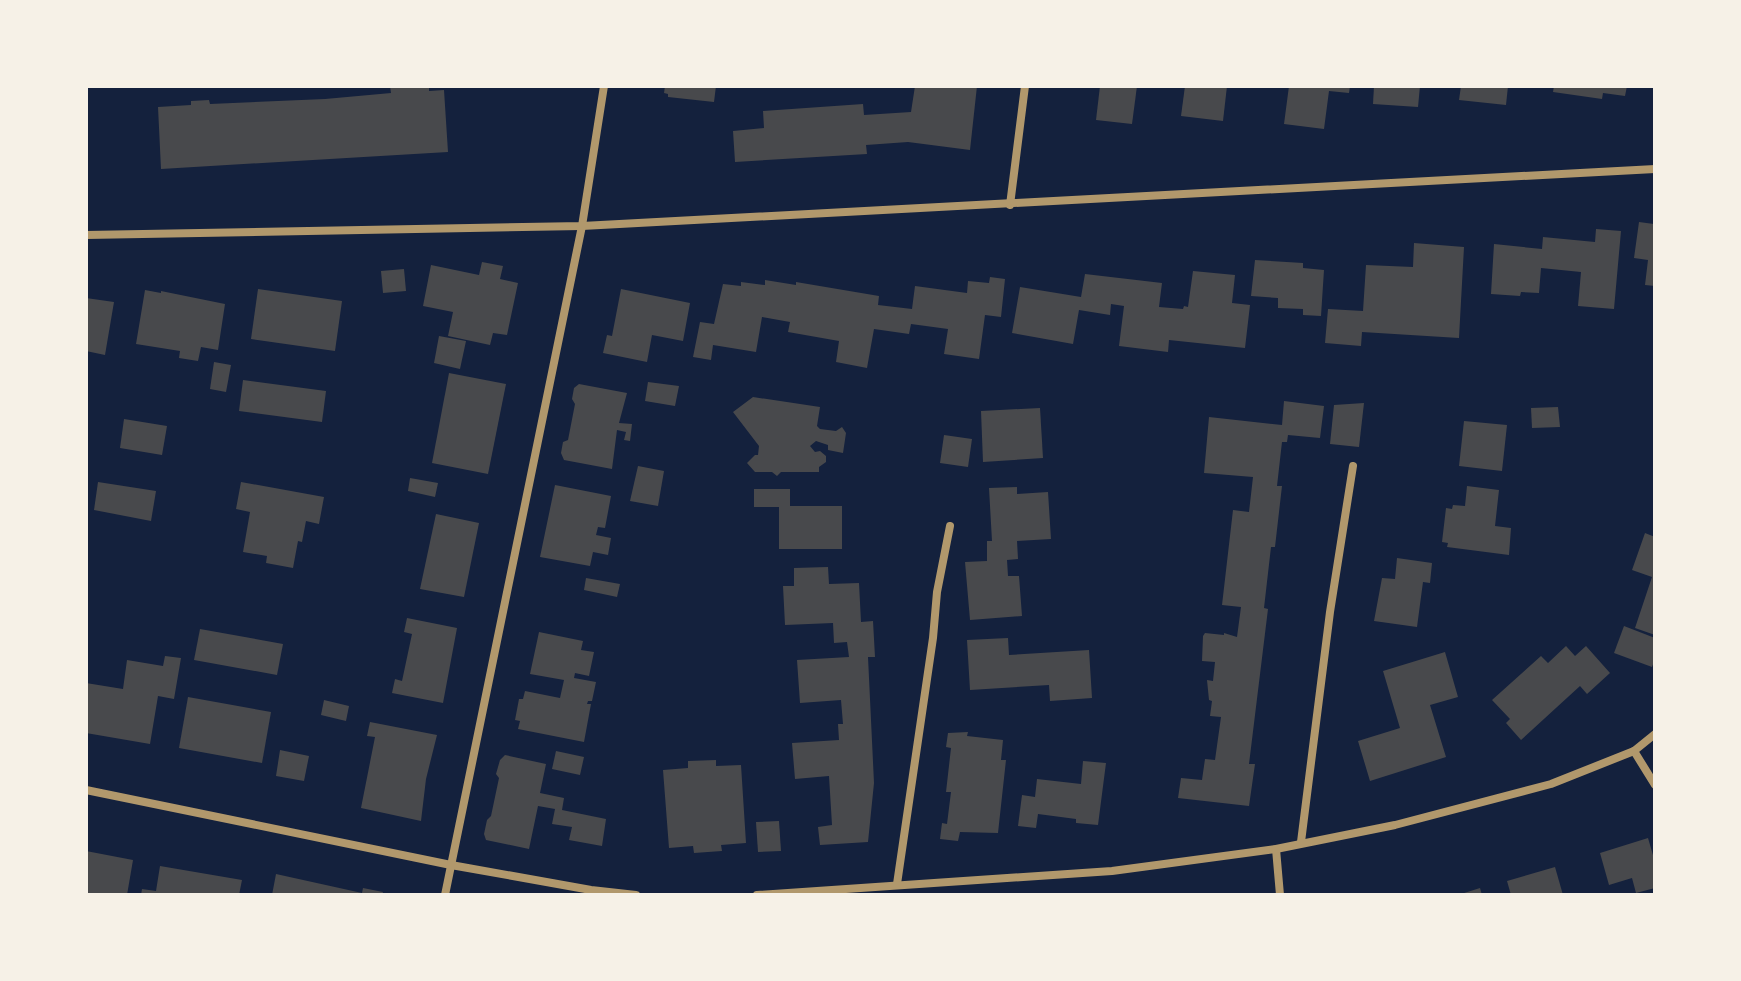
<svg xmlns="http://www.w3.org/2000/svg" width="1741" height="981" viewBox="0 0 1741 981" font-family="Roboto,sans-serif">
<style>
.building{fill:#48494c}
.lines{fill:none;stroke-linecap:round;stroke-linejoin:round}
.minor{stroke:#b1986c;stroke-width:8}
</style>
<rect width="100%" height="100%" fill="#14213d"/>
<!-- building -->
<g class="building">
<polygon points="390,86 429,86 429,91 444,90 448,152 161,169 158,107 191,105 191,101 209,100 210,104 325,99 391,93"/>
<polygon points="665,86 716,86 714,102 668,97 668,94 664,93"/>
<polygon points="915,86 977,86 970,150 908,142 866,145 867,154 735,162 733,131 764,128 763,111 863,104 864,115 911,112"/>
<polygon points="1100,86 1137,86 1132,124 1096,120"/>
<polygon points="1185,86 1227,86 1223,121 1181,116"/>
<polygon points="1289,86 1350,86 1349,93 1329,91 1324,129 1284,124"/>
<polygon points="1374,86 1420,86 1418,107 1373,104"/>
<polygon points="1461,86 1508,86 1506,105 1459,100"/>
<polygon points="1554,86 1627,86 1625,96 1603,93 1602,99 1553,92"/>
<polygon points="1639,222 1654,224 1655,286 1645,285 1648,260 1634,258"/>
<polygon points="1596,229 1621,231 1614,309 1578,306 1581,272 1541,268 1539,293 1521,292 1520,296 1491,294 1494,244 1542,249 1543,237 1595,242"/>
<polygon points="1414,243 1464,247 1459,338 1362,332 1361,346 1325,343 1328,309 1363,311 1366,265 1413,267"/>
<polygon points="1255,260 1303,263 1303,268 1324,270 1321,316 1303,315 1303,309 1278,308 1278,298 1251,296"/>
<polygon points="482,262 503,266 500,279 518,283 507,335 493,333 490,345 448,336 453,312 423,306 431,265 479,275"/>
<polygon points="404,269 406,291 383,293 381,271"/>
<polygon points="1193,271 1235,275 1232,303 1250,305 1245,348 1169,340 1168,352 1119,346 1124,306 1111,304 1110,315 1079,310 1073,344 1012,333 1020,287 1081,297 1085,274 1162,283 1159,307 1183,309 1184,306 1188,307"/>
<polygon points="990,277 1005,279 1001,317 985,315 979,359 944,354 948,329 911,324 909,334 874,329 867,368 836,362 839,341 788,332 790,322 762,317 756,352 713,345 711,360 693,357 700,322 714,324 723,284 741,286 741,282 765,285 765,280 796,285 796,282 879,296 878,305 912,309 915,286 967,293 968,281 989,283"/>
<polygon points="258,289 342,301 335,351 251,339"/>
<polygon points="621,289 690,303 683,341 652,335 647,362 603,353 607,335 612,336"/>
<polygon points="145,290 161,293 161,291 225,304 218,350 201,347 198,361 179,358 180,351 136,344"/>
<polygon points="86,298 114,302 105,355 86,351"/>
<polygon points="439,336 466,341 460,369 434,363"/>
<polygon points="214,362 231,365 226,392 210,389"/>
<polygon points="449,373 506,384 488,474 432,463"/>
<polygon points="243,380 326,391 322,422 239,411"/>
<polygon points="648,382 679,386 675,406 645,401"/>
<polygon points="579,384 627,393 619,423 632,424 630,441 624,440 626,432 617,430 612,469 564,460 561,453 563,442 568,440 575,404 572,399 574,388"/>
<polygon points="753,397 820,407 817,426 820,429 836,431 842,427 846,433 843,453 828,450 828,445 816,441 810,446 815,452 820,451 826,456 826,462 819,467 819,472 781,472 777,476 772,472 755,472 747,463 755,455 758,455 759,446 733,412"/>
<polygon points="1284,401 1324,406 1320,438 1288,435 1287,442 1282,442 1277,486 1282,486 1275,547 1271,547 1264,608 1268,609 1249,764 1255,764 1249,806 1178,798 1181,778 1202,780 1205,759 1215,760 1221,717 1210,716 1212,701 1209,700 1207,680 1213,681 1215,662 1202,661 1203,636 1205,633 1224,635 1224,633 1237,637 1241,607 1222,605 1233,510 1249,512 1253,477 1204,473 1209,417 1282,425"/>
<polygon points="1364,403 1359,447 1330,444 1334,405"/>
<polygon points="1558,407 1560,427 1532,428 1531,408"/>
<polygon points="1040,408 1043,458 983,462 981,411"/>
<polygon points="124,419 167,426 162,455 120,448"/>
<polygon points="1464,421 1507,425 1502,471 1459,466"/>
<polygon points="944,435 972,439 968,467 940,463"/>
<polygon points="638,466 664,471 658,506 630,501"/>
<polygon points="410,478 438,483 435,497 408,491"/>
<polygon points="98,482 156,491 151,521 94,510"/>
<polygon points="241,482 324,497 319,524 306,521 302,542 298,541 293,568 266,563 267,556 243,552 250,512 236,509"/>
<polygon points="555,485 611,496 605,528 598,527 596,535 611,538 608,555 593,552 590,566 540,557"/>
<polygon points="1467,486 1499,490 1495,526 1511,528 1509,555 1447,547 1448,543 1442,542 1446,508 1452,509 1453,505 1465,506"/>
<polygon points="1017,487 1017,494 1048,492 1051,539 1017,541 1018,559 1007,560 1008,576 1019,576 1022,616 970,620 965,562 987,561 987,541 992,541 989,488"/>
<polygon points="754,489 790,489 790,506 842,506 842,549 779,549 779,507 754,507"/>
<polygon points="436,514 479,523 464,597 420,589"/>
<polygon points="1645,533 1655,537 1655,635 1635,628 1652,577 1632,570"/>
<polygon points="1397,558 1432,563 1430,583 1423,582 1417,627 1374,621 1382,578 1395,579"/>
<polygon points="828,567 829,584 859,583 861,622 873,621 875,657 868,657 874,783 868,842 820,845 818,827 832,825 829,776 795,779 792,743 839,740 838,724 843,724 841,700 800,703 797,660 849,657 847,642 834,643 833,623 785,625 783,586 794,586 794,568"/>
<polygon points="586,578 620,584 617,597 584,590"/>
<polygon points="407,618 457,628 443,703 392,693 395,679 402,681 412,634 404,632"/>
<polygon points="1624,626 1655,638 1655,659 1652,667 1614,653"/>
<polygon points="200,629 283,644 277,675 194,660"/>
<polygon points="539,632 583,641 581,650 594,652 589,676 575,673 574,678 596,682 592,701 588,701 587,704 591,704 584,742 518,729 520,721 515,720 519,699 523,699 525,691 560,698 564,680 530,674"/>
<polygon points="1008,638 1009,655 1089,650 1092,698 1050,701 1049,685 970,690 967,640"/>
<polygon points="1566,646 1575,656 1586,646 1610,673 1587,694 1580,686 1521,740 1506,723 1510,719 1492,700 1541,656 1548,663"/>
<polygon points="1445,652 1458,697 1430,705 1446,757 1370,781 1358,741 1400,728 1383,671"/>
<polygon points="165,656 181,658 174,699 158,696 150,744 86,733 86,683 123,689 127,660 163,666"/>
<polygon points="188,697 271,712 262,763 179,748"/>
<polygon points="324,700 349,706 346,721 321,715"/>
<polygon points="370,722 437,735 426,779 421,821 361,808 375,737 367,736"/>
<polygon points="968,732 967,736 1003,740 1001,760 1006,760 998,833 960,832 958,841 940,839 942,823 947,824 951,792 946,792 951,748 946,747 948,733"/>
<polygon points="280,750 309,756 304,781 276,776"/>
<polygon points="556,751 584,757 580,775 552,769"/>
<polygon points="505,755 546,764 540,793 564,798 562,810 606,819 602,846 569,840 572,827 552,824 555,809 538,806 529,849 486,840 484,834 487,820 491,816 499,778 496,774 500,760"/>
<polygon points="716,760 716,766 741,765 746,843 721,845 722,851 694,853 693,846 669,848 663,770 688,768 688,761"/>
<polygon points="1083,761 1106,763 1098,825 1076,823 1076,819 1038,814 1036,828 1018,826 1022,795 1035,797 1037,779 1081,784"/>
<polygon points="779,821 781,851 758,852 756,822"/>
<polygon points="1648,838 1655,862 1655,888 1636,893 1632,878 1609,885 1600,853"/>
<polygon points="86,851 133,860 127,895 86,895"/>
<polygon points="160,866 242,880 239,895 141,895 142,889 156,891"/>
<polygon points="1555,867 1563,895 1511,895 1507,881"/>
<polygon points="276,874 362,893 363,888 383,892 382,895 272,895"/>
<polygon points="1480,888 1482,895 1461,895 1461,894"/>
</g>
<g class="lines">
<!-- minor -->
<g class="minor">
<polyline points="1010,205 1025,86"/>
<polyline points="86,235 582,226 1655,169"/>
<polyline points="1634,751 1655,785"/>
<polyline points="86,790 451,865 591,890 636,895"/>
<polyline points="1301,842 1330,612 1353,466"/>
<polyline points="1276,849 1280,895"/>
<polyline points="897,884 933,638 937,592 950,526"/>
<polyline points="445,895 582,226 604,86"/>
<polyline points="757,895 1112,871 1276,849 1395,825 1551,784 1634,751 1655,734"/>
</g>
</g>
<!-- border -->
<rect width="1741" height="981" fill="none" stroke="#f6f1e7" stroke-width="176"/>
</svg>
